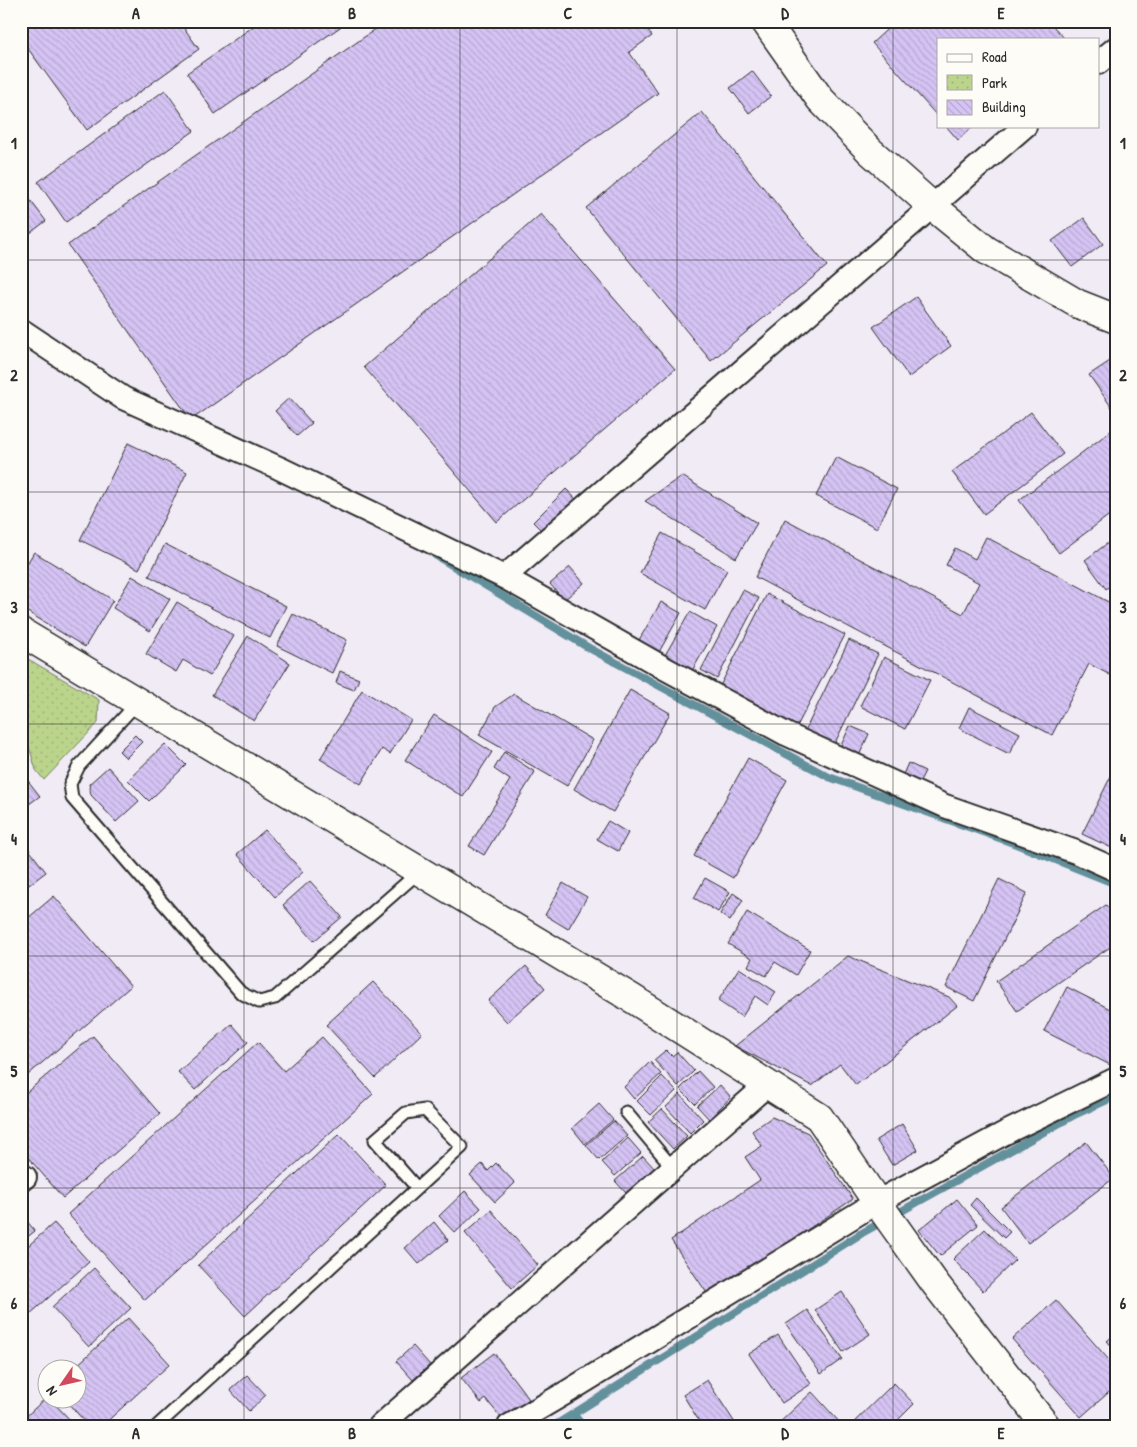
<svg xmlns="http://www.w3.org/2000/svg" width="1137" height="1447" viewBox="0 0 1137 1447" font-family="'Patrick Hand',sans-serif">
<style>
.park{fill:url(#park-dots);stroke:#73805b}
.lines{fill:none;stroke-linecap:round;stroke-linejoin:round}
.stream{stroke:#62909b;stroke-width:8}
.building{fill:url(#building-back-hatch);stroke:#2b2b2b}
.lane-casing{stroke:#2b2b2b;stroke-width:15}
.street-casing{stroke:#2b2b2b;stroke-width:26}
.secondary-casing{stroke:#2b2b2b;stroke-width:31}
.lane{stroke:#fdfcf7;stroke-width:11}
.street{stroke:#fdfcf7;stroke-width:22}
.secondary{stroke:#fdfcf7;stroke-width:28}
.grid{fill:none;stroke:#2b2b2b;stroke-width:1;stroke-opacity:0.55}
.neatline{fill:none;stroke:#2b2b2b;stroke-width:2}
.grid-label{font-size:16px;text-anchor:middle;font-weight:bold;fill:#2b2b2b}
</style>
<defs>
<pattern id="park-dots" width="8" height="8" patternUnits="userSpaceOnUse" patternTransform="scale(1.25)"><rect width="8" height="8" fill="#bbd48b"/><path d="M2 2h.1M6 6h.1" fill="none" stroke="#a1b678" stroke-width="1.8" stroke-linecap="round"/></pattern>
<pattern id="building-back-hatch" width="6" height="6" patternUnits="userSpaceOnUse" patternTransform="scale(1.25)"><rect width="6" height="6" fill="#d5c3f4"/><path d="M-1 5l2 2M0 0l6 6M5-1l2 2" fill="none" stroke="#b7a8d1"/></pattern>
</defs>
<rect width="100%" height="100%" fill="#f1ebf6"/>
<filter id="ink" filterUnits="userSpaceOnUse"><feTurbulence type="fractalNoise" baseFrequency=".02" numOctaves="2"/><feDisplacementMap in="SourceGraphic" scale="10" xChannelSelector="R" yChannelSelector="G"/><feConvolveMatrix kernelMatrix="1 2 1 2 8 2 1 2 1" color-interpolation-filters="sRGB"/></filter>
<g filter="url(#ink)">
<!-- park -->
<polygon class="park" points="21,655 99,700 98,723 44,780 36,770 21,720"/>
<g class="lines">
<!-- stream -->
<g class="stream">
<polyline points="435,555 589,648 829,777 1016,844 1116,884"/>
<polyline points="574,1415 583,1426"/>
<polyline points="554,1426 862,1233 1076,1114 1116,1096"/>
</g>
</g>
<!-- building -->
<g class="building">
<polygon points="21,21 179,21 199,49 87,130 21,39"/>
<polygon points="261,21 341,21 343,25 215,114 187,73"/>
<polygon points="387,21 642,21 652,36 629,52 658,93 191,420 68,245"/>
<polygon points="896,21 1059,21 1053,26 1065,39 938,39 938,117 872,43"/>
<polygon points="752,71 771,96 749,113 730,88"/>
<polygon points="165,90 194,131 66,222 38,182"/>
<polygon points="702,112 827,266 711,361 586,208"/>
<polygon points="946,126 974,126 958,140"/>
<polygon points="21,188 46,221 21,240"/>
<polygon points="541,214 675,369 497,522 364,367"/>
<polygon points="1084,218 1103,244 1072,267 1052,241"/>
<polygon points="916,297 951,346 909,377 873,327"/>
<polygon points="1116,357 1116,411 1115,412 1089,375"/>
<polygon points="289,398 312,423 297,436 275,411"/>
<polygon points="1031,412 1063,454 984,514 952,472"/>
<polygon points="1116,427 1116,510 1059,553 1019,500"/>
<polygon points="128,443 187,472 139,569 80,540"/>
<polygon points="836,457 897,489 877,528 816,496"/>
<polygon points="682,476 757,523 736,558 645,501"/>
<polygon points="566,489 577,500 544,533 533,522"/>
<polygon points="785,519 963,614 979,583 946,565 955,548 975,559 986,537 1116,606 1116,678 1089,664 1052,735 755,577"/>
<polygon points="662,533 727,570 705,610 640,573"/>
<polygon points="1116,537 1116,581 1106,589 1085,560"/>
<polygon points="165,544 286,606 270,638 149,576"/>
<polygon points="34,552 113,600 85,647 21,608 21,572 22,572"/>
<polygon points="570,567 584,583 564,600 550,584"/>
<polygon points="132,576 170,599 150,631 113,608"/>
<polygon points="743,590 759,598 717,679 701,670"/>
<polygon points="767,594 845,635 795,730 718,690"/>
<polygon points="177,602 234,636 210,676 183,660 176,672 146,654"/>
<polygon points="661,602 681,613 659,652 639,640"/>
<polygon points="690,612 717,627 692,671 665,655"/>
<polygon points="293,614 347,640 332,673 277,646"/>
<polygon points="248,636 290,663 254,721 212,695"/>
<polygon points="849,640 878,654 832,749 803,735"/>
<polygon points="884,657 930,680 905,729 860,706"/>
<polygon points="340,671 359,679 354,690 336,683"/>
<polygon points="362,690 411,720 390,754 382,749 361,784 320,759"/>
<polygon points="630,690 670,713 613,812 574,789"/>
<polygon points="514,694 593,740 567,786 479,735 495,707"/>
<polygon points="969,707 1020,733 1009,754 959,728"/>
<polygon points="434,715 492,752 463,797 405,760"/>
<polygon points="850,726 869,734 857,760 838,752"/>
<polygon points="135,735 142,742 126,758 119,751"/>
<polygon points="165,744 186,765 149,801 128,780"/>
<polygon points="504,752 535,772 484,855 469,846 510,780 494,769"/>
<polygon points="748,758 787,780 733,878 694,856"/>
<polygon points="908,763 925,771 917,787 901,779"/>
<polygon points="108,767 139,801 116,822 91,795 89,784"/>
<polygon points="1115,768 1116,768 1116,850 1082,834"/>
<polygon points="25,777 40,796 21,810 21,780"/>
<polygon points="608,821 628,833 618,851 597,839"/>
<polygon points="265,830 303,872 275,897 237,854"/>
<polygon points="21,839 46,872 21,891"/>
<polygon points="705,878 730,892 718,912 694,898"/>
<polygon points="999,879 1027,893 974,1001 946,987"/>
<polygon points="310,881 342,917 314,941 283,905"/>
<polygon points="563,883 587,897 568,929 545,915"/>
<polygon points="733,893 743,900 730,921 720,914"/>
<polygon points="54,896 131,986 21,1081 21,924"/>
<polygon points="1106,905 1116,919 1116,943 1017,1011 996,981"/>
<polygon points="747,912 810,950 796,975 775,962 766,976 748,966 752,958 728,944"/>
<polygon points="848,956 949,997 957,1006 856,1085 840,1064 812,1086 735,1046"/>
<polygon points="526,966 545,988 507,1022 488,1001"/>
<polygon points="739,968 776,992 768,1005 755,996 742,1017 718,1001"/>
<polygon points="373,982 422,1033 375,1078 326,1025"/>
<polygon points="1067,987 1116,1012 1116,1068 1044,1031"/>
<polygon points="232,1024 248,1042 195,1090 178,1072"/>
<polygon points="93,1036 160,1114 63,1198 21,1149 21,1097"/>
<polygon points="322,1037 373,1094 145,1300 68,1214 258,1042 284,1071"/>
<polygon points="666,1050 672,1056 677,1052 694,1071 678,1086 654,1060"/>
<polygon points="650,1062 661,1074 634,1099 624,1087"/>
<polygon points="698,1071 713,1087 695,1104 680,1089"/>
<polygon points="662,1076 676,1091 651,1115 637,1101"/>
<polygon points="720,1085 731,1097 709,1119 697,1106"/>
<polygon points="680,1094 703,1120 690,1133 666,1107"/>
<polygon points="599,1104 613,1120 585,1144 572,1128"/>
<polygon points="662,1109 687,1136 673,1149 648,1122"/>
<polygon points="772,1117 808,1133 853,1199 709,1296 671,1240 760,1180 745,1157 762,1146 752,1131"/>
<polygon points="614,1121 627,1136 599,1160 586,1145"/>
<polygon points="902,1124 918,1150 892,1165 876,1140"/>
<polygon points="339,1134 386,1185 245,1316 198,1265"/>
<polygon points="628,1138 641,1153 615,1176 602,1162"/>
<polygon points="1086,1142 1114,1178 1028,1243 1001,1207"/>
<polygon points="643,1156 655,1169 627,1194 615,1181"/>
<polygon points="496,1163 515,1183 495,1202 470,1175 482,1164 488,1171"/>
<polygon points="465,1191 481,1208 455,1233 439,1216"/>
<polygon points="976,1198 1010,1232 1004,1238 970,1205"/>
<polygon points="957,1199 978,1225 940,1256 919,1230"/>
<polygon points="491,1210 538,1265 512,1288 465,1233"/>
<polygon points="21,1214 35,1231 21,1242"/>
<polygon points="434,1222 448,1240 419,1264 405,1248"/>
<polygon points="54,1223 89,1262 21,1322 21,1252"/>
<polygon points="985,1229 1015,1260 983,1291 953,1259"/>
<polygon points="94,1268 131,1308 89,1347 52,1307"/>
<polygon points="842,1292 870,1334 843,1352 815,1310"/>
<polygon points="1056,1300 1116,1368 1116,1386 1081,1417 1012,1339"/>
<polygon points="807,1310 842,1359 821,1374 786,1324"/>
<polygon points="128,1318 170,1364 102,1426 89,1426 65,1400 78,1400 78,1370 72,1370"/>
<polygon points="1116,1333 1116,1351 1107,1341"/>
<polygon points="778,1335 811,1384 782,1403 749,1354"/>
<polygon points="413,1346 430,1365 413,1380 396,1361"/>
<polygon points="494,1353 529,1399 502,1419 486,1399 481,1403 461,1378"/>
<polygon points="247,1375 266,1395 249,1411 230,1390"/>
<polygon points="707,1380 737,1426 702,1426 683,1395"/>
<polygon points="894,1383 914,1404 892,1426 850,1426"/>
<polygon points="812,1392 843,1426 776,1426"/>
<polygon points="48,1396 48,1400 51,1400 76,1426 21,1426 21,1421"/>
</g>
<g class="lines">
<!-- lane casing -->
<g class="lane-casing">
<g id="lane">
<polyline points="138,702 79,766 70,784 72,798 241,993 259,1002 275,998 420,871"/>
<polyline points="626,1112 673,1168"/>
<polyline points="157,1426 462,1147 425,1110 406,1113 375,1140 417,1188"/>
</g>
</g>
<!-- street casing -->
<g class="street-casing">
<g id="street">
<polyline points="1098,63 1116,48"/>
<polyline points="21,330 123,398 279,468 504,577 666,669 786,734 945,806 1076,852 1116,870"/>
<polyline points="504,577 1025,126"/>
<polyline points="21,1180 25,1177"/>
<polyline points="380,1426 768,1084"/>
<polyline points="509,1426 567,1392 877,1202 1003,1134 1116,1079"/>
</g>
</g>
<!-- secondary casing -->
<g class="secondary-casing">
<g id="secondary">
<polyline points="765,21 820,99 870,151 932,206 986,250 1078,304 1116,319"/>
<polyline points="21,632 633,999 819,1117 877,1202 934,1282 1046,1426"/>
</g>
</g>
<!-- lane -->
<use href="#lane" class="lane"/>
<!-- street -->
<use href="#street" class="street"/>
<!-- secondary -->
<use href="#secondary" class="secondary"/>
</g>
</g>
<!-- grid -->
<path class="grid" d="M244 21V1426M460 21V1426M677 21V1426M893 21V1426M21 260H1116M21 492H1116M21 724H1116M21 956H1116M21 1188H1116"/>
<!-- margin -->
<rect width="1137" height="1447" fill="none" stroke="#fdfcf7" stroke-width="55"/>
<!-- legend -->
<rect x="937" y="38" width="162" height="90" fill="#fdfcf7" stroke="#a9a8a5"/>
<rect x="947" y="54" width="25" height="8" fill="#fdfcf7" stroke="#a9a8a5"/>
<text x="982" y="62" font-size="15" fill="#2b2b2b">Road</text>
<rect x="947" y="75" width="25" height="15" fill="url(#park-dots)" stroke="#a9a8a5"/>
<text x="982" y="88" font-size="15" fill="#2b2b2b">Park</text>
<rect x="947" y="100" width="25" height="15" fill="url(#building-back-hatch)" stroke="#a9a8a5"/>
<text x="982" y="112" font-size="15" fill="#2b2b2b">Building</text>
<!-- north arrow -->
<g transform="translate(62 1384) rotate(236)"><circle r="24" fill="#fdfcf7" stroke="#a9a8a5"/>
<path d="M0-4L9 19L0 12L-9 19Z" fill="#d1495b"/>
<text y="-8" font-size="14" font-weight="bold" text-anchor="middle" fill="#2b2b2b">N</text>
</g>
<rect x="28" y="28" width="1082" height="1392" class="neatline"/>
<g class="grid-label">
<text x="136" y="19">A</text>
<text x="352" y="19">B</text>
<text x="568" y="19">C</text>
<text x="785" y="19">D</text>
<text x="1001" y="19">E</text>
<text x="14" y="149">1</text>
<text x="1123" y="149">1</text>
<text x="14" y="381">2</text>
<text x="1123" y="381">2</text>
<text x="14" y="613">3</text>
<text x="1123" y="613">3</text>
<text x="14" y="845">4</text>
<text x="1123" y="845">4</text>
<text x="14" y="1077">5</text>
<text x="1123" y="1077">5</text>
<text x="14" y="1309">6</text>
<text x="1123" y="1309">6</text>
<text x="136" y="1439">A</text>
<text x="352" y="1439">B</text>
<text x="568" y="1439">C</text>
<text x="785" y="1439">D</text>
<text x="1001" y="1439">E</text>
</g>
</svg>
